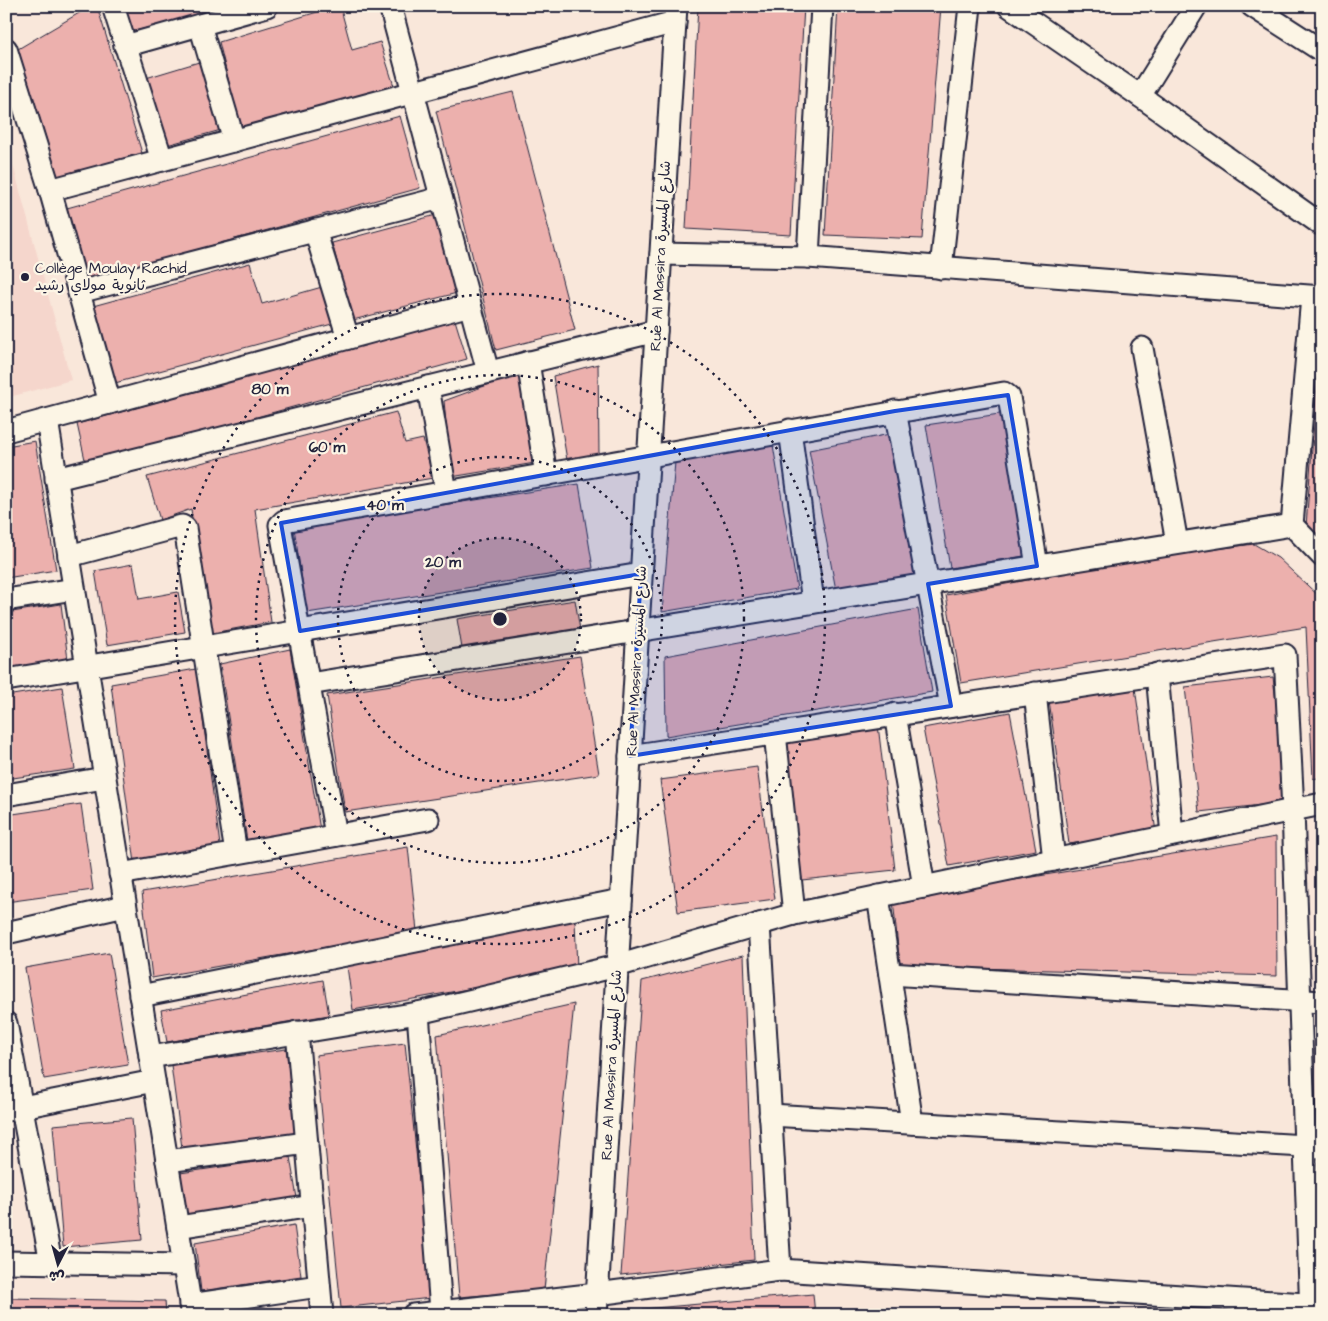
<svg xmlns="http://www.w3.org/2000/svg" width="1328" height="1321" viewBox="0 0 1328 1321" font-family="'Architects Daughter','Playpen Sans Arabic',sans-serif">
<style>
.built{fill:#f5d6cc}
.building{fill:#ecb0ad;stroke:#22223b}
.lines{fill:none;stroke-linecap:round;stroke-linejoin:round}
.minor-casing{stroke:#22223b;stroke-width:25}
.minor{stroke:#fcf5e5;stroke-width:21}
.marked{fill:#1d4ed8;fill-opacity:0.2;stroke:#1d4ed8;stroke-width:4;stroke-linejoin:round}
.ring{fill:none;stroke:#22223b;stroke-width:2.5;stroke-dasharray:2.5 5}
.poi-dot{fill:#22223b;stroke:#fcf5e5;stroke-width:2}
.labels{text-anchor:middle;stroke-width:4.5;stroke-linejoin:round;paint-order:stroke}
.street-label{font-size:15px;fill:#22223b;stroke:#fcf5e5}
.poi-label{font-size:15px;fill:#22223b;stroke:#fcf5e5;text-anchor:start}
.centre{fill:#22223b;stroke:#fcf5e5;stroke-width:2.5}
.ring-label{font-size:15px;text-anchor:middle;font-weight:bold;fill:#22223b;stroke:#fcf5e5;stroke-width:4.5;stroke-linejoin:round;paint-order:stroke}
</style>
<rect width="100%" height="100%" fill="#f9e7da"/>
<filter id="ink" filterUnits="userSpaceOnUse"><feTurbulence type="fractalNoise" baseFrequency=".02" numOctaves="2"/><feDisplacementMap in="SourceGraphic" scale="10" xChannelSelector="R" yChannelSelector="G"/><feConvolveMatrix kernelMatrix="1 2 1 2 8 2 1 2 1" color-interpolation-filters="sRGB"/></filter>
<g filter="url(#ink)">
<!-- built -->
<polygon class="built" points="6,139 71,380 6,398"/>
<!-- building -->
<g class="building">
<polygon points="91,6 97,6 142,153 58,177 18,49"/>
<polygon points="124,6 207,6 209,12 131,32"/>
<polygon points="337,6 340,6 352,50 380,42 394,86 240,127 219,42"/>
<polygon points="698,6 804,6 791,235 686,229"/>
<polygon points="838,6 941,6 922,239 825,235"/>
<polygon points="199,62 221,130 167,145 146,78"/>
<polygon points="513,92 575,330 496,350 436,111"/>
<polygon points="400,116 420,188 87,280 67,208"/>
<polygon points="436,215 457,293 353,320 332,243"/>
<polygon points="250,263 262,304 322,287 332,324 115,383 93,306"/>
<polygon points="455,320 467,359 86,464 77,424"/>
<polygon points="1322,321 1322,539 1306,526"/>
<polygon points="598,364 599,454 567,460 553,376"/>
<polygon points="525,371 541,462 451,477 444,401"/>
<polygon points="396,412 405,443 423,439 433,478 255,509 271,622 207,634 191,509 160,520 147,477"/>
<polygon points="1006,413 1030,555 950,568 926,425"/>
<polygon points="890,434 917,574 836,590 809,450"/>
<polygon points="35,441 56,570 6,578 6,446"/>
<polygon points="773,445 797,589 662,612 675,462"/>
<polygon points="579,484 593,568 307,613 294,528"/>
<polygon points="1254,544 1278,558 1322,599 1322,777 1313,779 1306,627 961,683 946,595 1148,558"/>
<polygon points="133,564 139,599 178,592 185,632 107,645 95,571"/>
<polygon points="575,600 581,636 463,654 457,619"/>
<polygon points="61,604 68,660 6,670 6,613"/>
<polygon points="918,609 932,692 666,736 665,656"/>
<polygon points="290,649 320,830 247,841 220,664"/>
<polygon points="580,656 599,774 345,812 327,695"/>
<polygon points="196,669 220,845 135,863 111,684"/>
<polygon points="1273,677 1288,802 1199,812 1185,687"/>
<polygon points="62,687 75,769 6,779 6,696"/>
<polygon points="1135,688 1156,832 1069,844 1049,700"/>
<polygon points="1010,712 1036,850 949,866 923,728"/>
<polygon points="878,725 895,870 802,880 785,736"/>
<polygon points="757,767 775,899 678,912 660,780"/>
<polygon points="81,804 93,890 6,902 6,815"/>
<polygon points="1321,820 1322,820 1322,969 1319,969"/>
<polygon points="1276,837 1277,976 900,966 893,900"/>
<polygon points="408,847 417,931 152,978 142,892"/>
<polygon points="575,920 577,969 353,1010 347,966"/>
<polygon points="109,953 128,1065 44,1079 25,968"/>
<polygon points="743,955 754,1260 621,1275 642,981"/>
<polygon points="323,980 329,1015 167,1042 161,1010"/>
<polygon points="574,1004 544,1290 459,1297 437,1035"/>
<polygon points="405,1043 431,1298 341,1308 316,1055"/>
<polygon points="286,1049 298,1133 182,1148 171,1065"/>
<polygon points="132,1118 142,1240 63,1247 53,1125"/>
<polygon points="290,1157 297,1198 186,1215 180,1173"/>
<polygon points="294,1225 301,1276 201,1291 195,1243"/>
<polygon points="813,1294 815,1315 643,1315 643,1309"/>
<polygon points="6,1298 165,1301 166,1315 6,1315"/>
</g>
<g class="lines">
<!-- minor casing -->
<g class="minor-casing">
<g id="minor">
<polyline points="113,6 162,160"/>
<polyline points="390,6 488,372"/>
<polyline points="1009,6 1140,96 1322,225"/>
<polyline points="1252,6 1322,51"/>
<polyline points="200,25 234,141"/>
<polyline points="125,46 267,6"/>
<polyline points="6,49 50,190 110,403"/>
<polyline points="1140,96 1196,6"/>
<polyline points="50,190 675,22"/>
<polyline points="315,230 348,338"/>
<polyline points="661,254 808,257 1322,297"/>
<polyline points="808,257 822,6"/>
<polyline points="941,268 970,6"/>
<polyline points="79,292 441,198"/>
<polyline points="1312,297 1292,525 1322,556"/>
<polyline points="1142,348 1177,543"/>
<polyline points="528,362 546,475"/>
<polyline points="428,387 446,492"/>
<polyline points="895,411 951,706"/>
<polyline points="47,420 192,1315"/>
<polyline points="790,430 813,602"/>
<polyline points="6,431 470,305"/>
<polyline points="56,479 656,331"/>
<polyline points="69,556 182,526 185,528 236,853"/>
<polyline points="6,600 74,589"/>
<polyline points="1157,674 1172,835"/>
<polyline points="6,680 641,574"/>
<polyline points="309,684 1292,525"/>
<polyline points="1035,693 1054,860"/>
<polyline points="895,714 924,887"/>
<polyline points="775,733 794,914"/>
<polyline points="630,756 1285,655 1293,810 1311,1315"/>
<polyline points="6,795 104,778"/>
<polyline points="336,835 280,525 284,521 1004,393 1009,397 1037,566"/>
<polyline points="120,874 428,819"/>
<polyline points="878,896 912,1123"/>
<polyline points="759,924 780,1270"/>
<polyline points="6,933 125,906"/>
<polyline points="890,974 1322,1002"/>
<polyline points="140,996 621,900"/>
<polyline points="418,1013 441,1311"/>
<polyline points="6,1023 51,1263"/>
<polyline points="297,1032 322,1315"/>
<polyline points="150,1057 418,1013 617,966 794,914 1322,804"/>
<polyline points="7,1110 154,1081"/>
<polyline points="770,1115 1322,1147"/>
<polyline points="167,1161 307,1143"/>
<polyline points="178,1227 312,1206"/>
<polyline points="6,1262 184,1265"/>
<polyline points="190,1305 319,1286"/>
<polyline points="413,1315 597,1294 780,1270 1322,1305"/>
<polyline points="596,1315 676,6"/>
</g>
</g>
<!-- minor -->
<use href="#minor" class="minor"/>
</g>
</g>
<!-- marked area -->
<path class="marked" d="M1008 395 1037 566 928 584 951 706 630 756 641 574 300 631 281 523 895 411Z"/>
<!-- distance rings -->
<circle cx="500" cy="619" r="81" fill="#22223b" fill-opacity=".12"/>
<g class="ring">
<circle cx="500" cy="619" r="81"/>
<circle cx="500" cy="619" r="162"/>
<circle cx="500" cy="619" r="244"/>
<circle cx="500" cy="619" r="325"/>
</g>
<!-- markers -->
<circle class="poi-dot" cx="25" cy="277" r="5"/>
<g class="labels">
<!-- street labels -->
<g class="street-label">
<text transform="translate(660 256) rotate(-87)" y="5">Rue Al Massira شارع المسيرة</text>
<text transform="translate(636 661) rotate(-87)" y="5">Rue Al Massira شارع المسيرة</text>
<text transform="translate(611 1065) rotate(-87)" y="5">Rue Al Massira شارع المسيرة</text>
</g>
<!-- poi labels -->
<g class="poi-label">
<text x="35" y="273">Collège Moulay Rachid<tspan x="35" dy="17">ثانوية مولاي رشيد</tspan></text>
</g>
</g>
<circle cx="500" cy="619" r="8" class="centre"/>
<g class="ring-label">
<text x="270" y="394">80 m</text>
<text x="327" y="452">60 m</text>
<text x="385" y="510">40 m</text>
<text x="443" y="567">20 m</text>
</g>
<!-- margin -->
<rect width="1328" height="1321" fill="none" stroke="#fcf5e5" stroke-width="25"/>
<rect x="12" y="12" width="1303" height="1296" fill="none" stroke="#22223b" stroke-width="2" filter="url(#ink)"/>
<!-- north arrow -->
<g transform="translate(58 1264) rotate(186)" stroke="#fcf5e5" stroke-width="4" paint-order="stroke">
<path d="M0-4L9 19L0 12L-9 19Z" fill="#22223b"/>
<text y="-8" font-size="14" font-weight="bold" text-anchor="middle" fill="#22223b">ش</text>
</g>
</svg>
